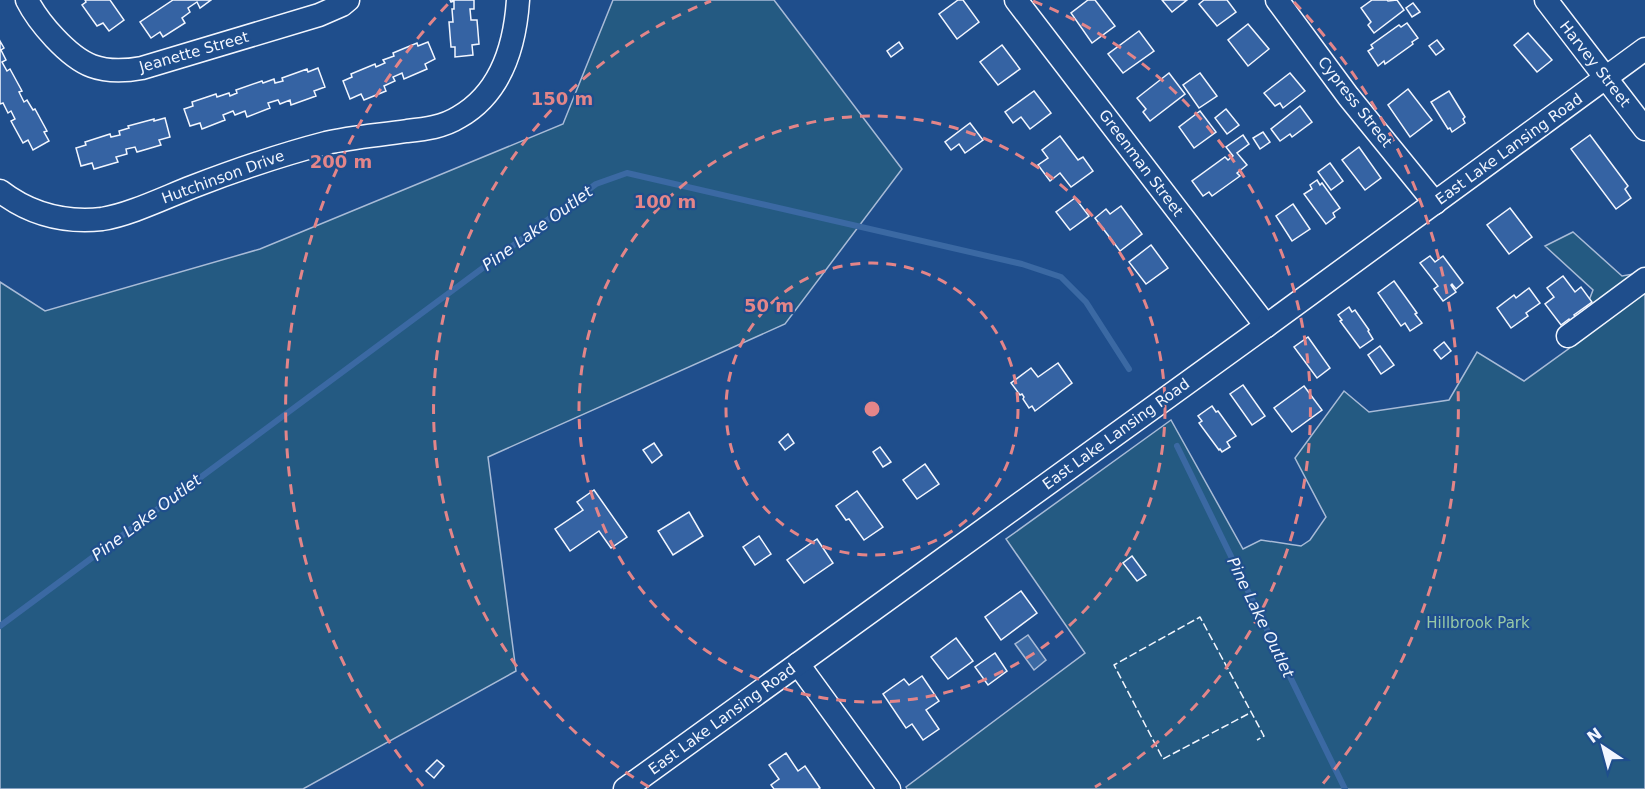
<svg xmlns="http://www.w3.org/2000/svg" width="1645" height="789" viewBox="0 0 1645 789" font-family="'DejaVu Sans',sans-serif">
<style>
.green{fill:#245a82;stroke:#a8bbd7;stroke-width:1.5}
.water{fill:#3b69a3;stroke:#a8bbd7;stroke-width:1.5}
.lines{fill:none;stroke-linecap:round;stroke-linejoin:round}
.stream{stroke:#3b69a3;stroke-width:6}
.building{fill:#3563a3;stroke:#f2f6ff;stroke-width:1.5}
.minor-casing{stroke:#f2f6ff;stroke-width:25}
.minor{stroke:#1f4e8c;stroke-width:22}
.fence{stroke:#f2f6ff;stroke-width:1.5;stroke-dasharray:8 3;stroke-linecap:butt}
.ring{fill:none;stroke:#e38589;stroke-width:3;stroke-dasharray:10 8}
.labels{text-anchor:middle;stroke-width:4.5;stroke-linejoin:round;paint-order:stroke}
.street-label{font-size:15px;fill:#f2f6ff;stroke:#1f4e8c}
.park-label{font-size:15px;fill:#97c8a6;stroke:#1f4e8c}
.water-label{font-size:16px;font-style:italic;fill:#f2f6ff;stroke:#1f4e8c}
.centre{fill:#e38589;stroke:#1f4e8c;stroke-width:3}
.ring-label{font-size:18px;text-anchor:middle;font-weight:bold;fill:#e38589;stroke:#1f4e8c;stroke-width:4.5;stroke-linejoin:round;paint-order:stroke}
</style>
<rect width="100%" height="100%" fill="#1f4e8c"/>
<!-- green -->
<g class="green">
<polygon points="613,0 774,0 902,169 785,324 488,457 516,671 303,789 0,789 0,282 45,311 260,249 563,124"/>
<polygon points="1573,232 1622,276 1645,272 1645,789 907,789 906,787 1085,653 1006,539 1171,420 1243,549 1261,540 1301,546 1310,540 1326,517 1295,458 1344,391 1369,412 1449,400 1477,352 1524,381 1571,347 1593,290 1545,246"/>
</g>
<!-- water -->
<polygon class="water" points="1028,635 1046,660 1034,670 1015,644"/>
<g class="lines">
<!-- stream -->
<g class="stream">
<polyline points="1177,446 1345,789"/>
<polyline points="0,626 596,184 627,173 1022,264 1061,277 1086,302 1129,369"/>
</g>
</g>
<!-- building -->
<g class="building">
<polygon points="85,0 110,0 124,20 109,31 103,23 97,26 82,5 86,2"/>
<polygon points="173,0 211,0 200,8 197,2 188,8 190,12 182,18 185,23 163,37 160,32 151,38 140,22"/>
<polygon points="450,0 474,0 474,9 470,9 471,20 477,20 479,44 472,45 473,55 455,57 455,47 451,47 449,22 453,22 452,9 454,9 454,1 451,2"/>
<polygon points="958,0 963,0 979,22 957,39 939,14"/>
<polygon points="1088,0 1095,0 1115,26 1092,43 1071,13"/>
<polygon points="1162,0 1187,0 1172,12"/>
<polygon points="1204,0 1227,0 1236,12 1217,26 1199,4"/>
<polygon points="1372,0 1387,0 1388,1 1397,0 1404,10 1374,33 1368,25 1371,22 1361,8"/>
<polygon points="1413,3 1420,12 1412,17 1406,8"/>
<polygon points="1407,23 1418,38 1412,42 1413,44 1385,64 1384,61 1378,66 1368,51 1373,48 1371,45 1399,25 1401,27"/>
<polygon points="1248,24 1269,49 1248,66 1228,40"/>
<polygon points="1139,31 1154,51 1123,73 1108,54"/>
<polygon points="1528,33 1552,60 1537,72 1514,45"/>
<polygon points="1437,40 1444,49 1436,55 1429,46"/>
<polygon points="0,41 4,48 1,50 6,60 2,62 7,71 10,69 22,91 19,92 24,102 27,100 33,110 35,109 47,131 44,132 49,141 33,150 28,140 23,143 11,121 15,119 11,111 8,113 3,103 0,104"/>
<polygon points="428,42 435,59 425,64 427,69 404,79 402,73 393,77 395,81 384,86 386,91 364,100 361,94 350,99 343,81 352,77 351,74 375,64 376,67 385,63 383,60 394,56 393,53 417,43 418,46"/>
<polygon points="899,42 903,48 891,57 887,51"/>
<polygon points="1002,45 1020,69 998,85 980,62"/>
<polygon points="318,68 325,87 314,91 316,96 291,105 290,100 280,104 278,100 268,103 270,108 247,117 245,111 235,115 233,111 223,115 225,120 202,129 200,123 190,126 184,109 193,106 192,102 216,94 217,97 229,93 230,96 237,93 236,90 262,81 263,83 274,79 275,83 283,81 282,78 307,69 308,72"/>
<polygon points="1169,73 1185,94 1150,121 1143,112 1146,109 1137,98"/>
<polygon points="1200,73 1217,96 1199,108 1183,85"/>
<polygon points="1290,73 1305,91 1283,108 1280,103 1275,106 1264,93"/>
<polygon points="1408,89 1432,120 1410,137 1388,105"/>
<polygon points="1034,91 1051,113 1030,129 1021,117 1013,123 1005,112"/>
<polygon points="1449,91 1465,117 1463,119 1465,123 1452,132 1450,128 1448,129 1431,102"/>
<polygon points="1300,106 1312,122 1292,137 1290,134 1280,141 1271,129"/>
<polygon points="1226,109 1239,125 1227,134 1215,118"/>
<polygon points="1200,111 1216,132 1194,148 1179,127"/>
<polygon points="165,118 170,137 159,140 161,145 137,152 135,147 126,149 127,154 116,157 118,162 94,169 92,163 81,166 76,148 86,145 85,142 110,134 111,137 120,135 119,131 129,128 128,126 154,119 154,121"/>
<polygon points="970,123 983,140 965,153 959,144 951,150 945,142"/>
<polygon points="1263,132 1270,142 1260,149 1253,138"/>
<polygon points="1243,135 1249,144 1237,153 1247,165 1237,173 1240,176 1212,196 1209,192 1203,196 1192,181 1225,157 1228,160 1233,156 1226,147"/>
<polygon points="1590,135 1628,186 1625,189 1631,198 1616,209 1571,149"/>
<polygon points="1060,136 1078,160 1083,157 1093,171 1071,187 1060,173 1050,181 1038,165 1048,158 1042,150"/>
<polygon points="1359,147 1381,178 1365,190 1342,160"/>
<polygon points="1330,163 1343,181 1331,190 1318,172"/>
<polygon points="1317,180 1320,185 1322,183 1340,208 1333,213 1335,217 1326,224 1304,194 1312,189 1310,185"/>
<polygon points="1075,198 1089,216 1070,230 1056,212"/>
<polygon points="1293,204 1310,229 1292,241 1276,216"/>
<polygon points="1121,206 1142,234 1120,251 1095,218 1106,209 1110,214"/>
<polygon points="1510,208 1532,237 1509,254 1487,225"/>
<polygon points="1151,245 1168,268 1146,284 1129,262"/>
<polygon points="1430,256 1435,262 1443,256 1463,283 1456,289 1452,284 1451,285 1456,292 1443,301 1434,289 1438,286 1420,263"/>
<polygon points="1563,276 1575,292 1581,287 1592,302 1574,315 1577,319 1572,323 1569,319 1561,325 1545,304 1554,297 1547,288"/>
<polygon points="1394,281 1417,313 1415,314 1422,323 1410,331 1405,323 1401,326 1378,293"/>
<polygon points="1529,288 1540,303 1526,313 1528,316 1511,328 1497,308 1514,295 1516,298"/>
<polygon points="1349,307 1352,312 1355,310 1369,330 1368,331 1373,339 1360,348 1340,321 1342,320 1338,315"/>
<polygon points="1308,337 1330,368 1317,378 1294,347"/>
<polygon points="1444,342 1451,351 1441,359 1434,350"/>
<polygon points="1380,346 1394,365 1381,374 1368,355"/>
<polygon points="1058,363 1072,383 1035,411 1032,406 1029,408 1023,399 1024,397 1022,394 1020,395 1011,383 1031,368 1038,377"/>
<polygon points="1243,385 1265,416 1252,425 1230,394"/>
<polygon points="1304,386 1322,410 1292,432 1274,408"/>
<polygon points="1212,406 1216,412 1218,411 1236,436 1227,442 1230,447 1222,452 1220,449 1219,450 1199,423 1202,421 1198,416"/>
<polygon points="788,434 794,443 785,450 779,442"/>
<polygon points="654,443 662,455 652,463 643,450"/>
<polygon points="880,447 891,462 883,467 873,452"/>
<polygon points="925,464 939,484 917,499 903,480"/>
<polygon points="594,490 627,537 611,548 599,531 570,551 555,529 583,510 577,502"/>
<polygon points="857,491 883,527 864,540 849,519 846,520 836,506"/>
<polygon points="689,512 703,536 673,555 658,531"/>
<polygon points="759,536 771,554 755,565 743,547"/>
<polygon points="817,539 833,563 804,583 787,560"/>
<polygon points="1132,556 1146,575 1137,581 1123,563"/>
<polygon points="1021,591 1037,613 1001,640 985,617"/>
<polygon points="956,638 973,661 948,679 931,657"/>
<polygon points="995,653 1007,671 988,685 975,667"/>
<polygon points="922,676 939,701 926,710 939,729 923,740 912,724 906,728 883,694 904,679 909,685"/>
<polygon points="786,753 798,771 805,766 820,788 818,789 774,789 771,785 779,779 769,765"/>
<polygon points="437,760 444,766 434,778 426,771"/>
</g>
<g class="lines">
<!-- minor casing -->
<g class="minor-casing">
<g id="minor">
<path d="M27 0C38 22 68 57 92 66 108 72 126 71 142 68L319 15 342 5 348 0"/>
<polyline points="1016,0 1266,326"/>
<polyline points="1277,0 1348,96 1435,203"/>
<polyline points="1546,0 1645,129"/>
<path d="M0 191C31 215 64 223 102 219 129 215 166 197 192 187 236 170 280 155 326 143 352 137 381 135 407 131 426 129 443 127 459 117 501 93 515 45 518 0"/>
<polyline points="1568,336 1645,279"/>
<polyline points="798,664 889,789"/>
<polyline points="625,789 1266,326 1645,49"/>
</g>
</g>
<!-- minor -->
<use href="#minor" class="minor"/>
<!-- fence -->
<polyline class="fence" points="1248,714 1163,759 1114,665 1200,617 1264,736 1257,740"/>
</g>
<!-- distance rings -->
<g class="ring">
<circle cx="872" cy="409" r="146"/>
<circle cx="872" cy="409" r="293"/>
<path d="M649 787A439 439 0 0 1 711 1M1033 1A439 439 0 0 1 1095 787"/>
<path d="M423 786A586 586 0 0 1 450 2M1294 2A586 586 0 0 1 1321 786"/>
</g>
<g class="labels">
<!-- street labels -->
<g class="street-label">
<text transform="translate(194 52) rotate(-16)" y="5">Jeanette Street</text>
<text transform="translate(1595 64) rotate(52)" y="5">Harvey Street</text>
<text transform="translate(1355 102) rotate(52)" y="5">Cypress Street</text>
<text transform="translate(1509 149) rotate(-36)" y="5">East Lake Lansing Road</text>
<text transform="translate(1141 163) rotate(53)" y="5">Greenman Street</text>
<text transform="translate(223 177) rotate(-20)" y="5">Hutchinson Drive</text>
<text transform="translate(1116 434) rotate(-36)" y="5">East Lake Lansing Road</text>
<text transform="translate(722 719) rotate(-36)" y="5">East Lake Lansing Road</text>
</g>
<!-- park labels -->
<g class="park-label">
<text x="1478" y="628">Hillbrook Park</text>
</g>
<!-- water labels -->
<g class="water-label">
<text transform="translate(537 228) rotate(-36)" y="6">Pine Lake Outlet</text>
<text transform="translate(146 517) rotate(-37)" y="6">Pine Lake Outlet</text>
<text transform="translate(1261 617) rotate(64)" y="6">Pine Lake Outlet</text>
</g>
</g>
<circle cx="872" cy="409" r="9" class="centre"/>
<g class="ring-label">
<text x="562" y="105">150 m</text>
<text x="341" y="168">200 m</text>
<text x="665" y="208">100 m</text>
<text x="769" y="312">50 m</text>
</g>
<!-- north arrow -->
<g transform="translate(1603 747) rotate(324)" stroke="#1f4e8c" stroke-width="4.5" paint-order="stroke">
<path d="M0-4.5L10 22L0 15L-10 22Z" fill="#f2f6ff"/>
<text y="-9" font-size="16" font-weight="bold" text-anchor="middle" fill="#f2f6ff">N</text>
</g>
</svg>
